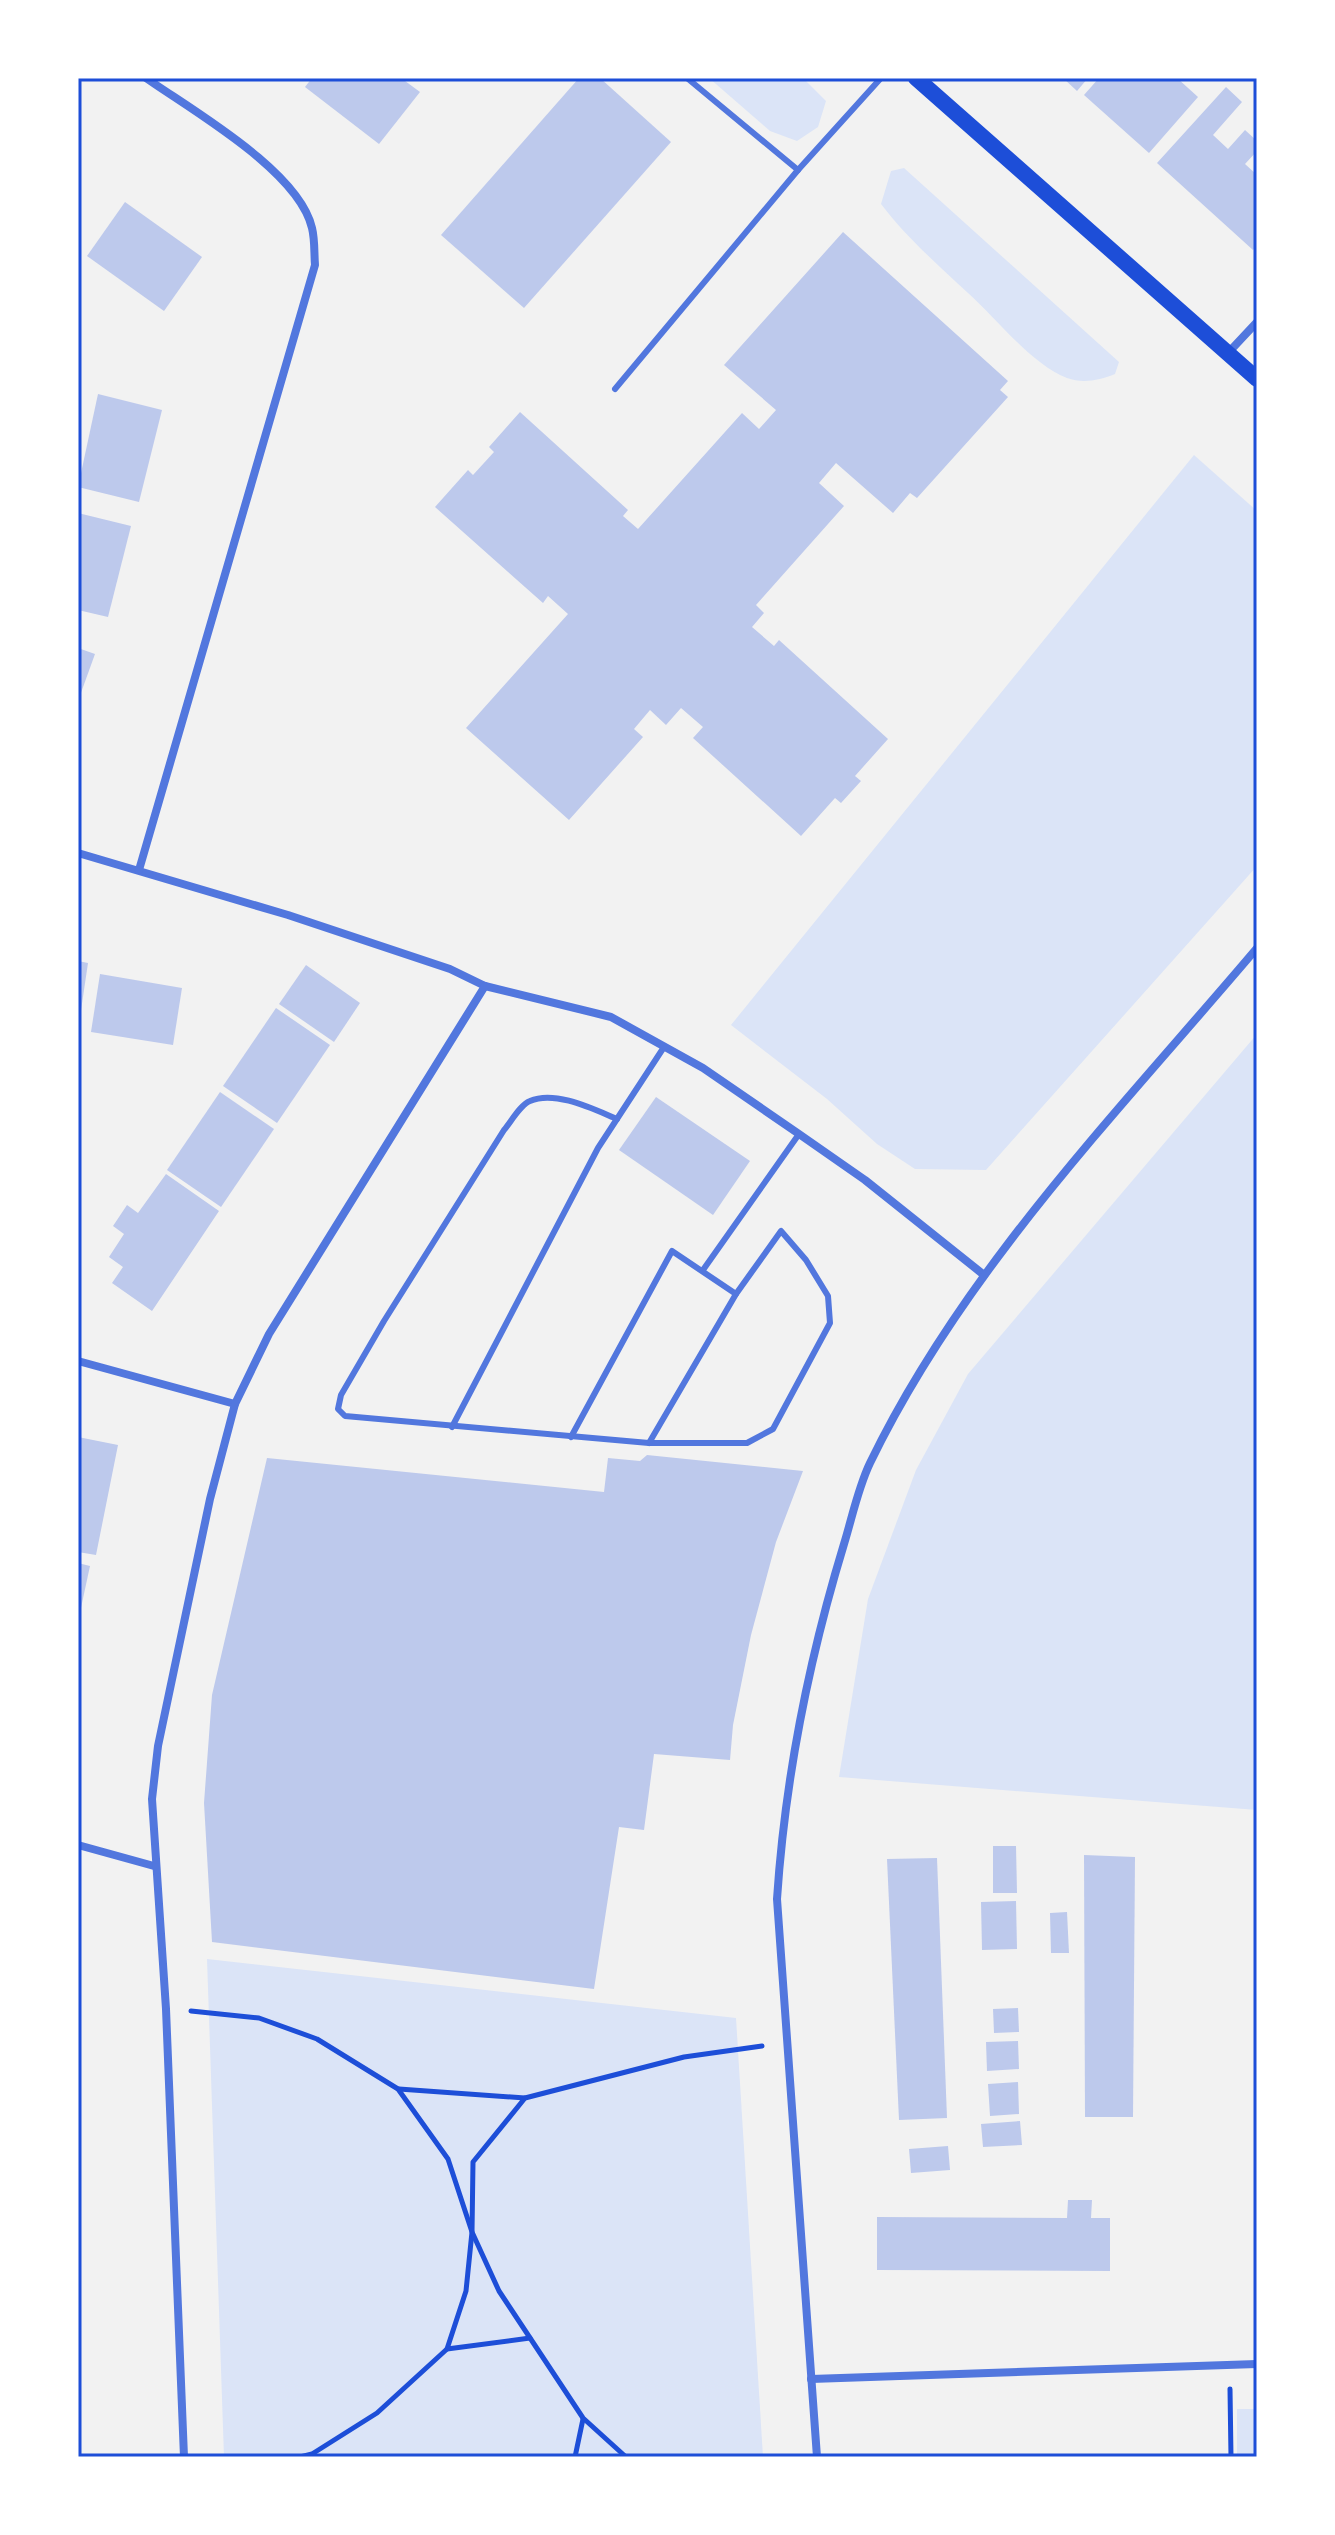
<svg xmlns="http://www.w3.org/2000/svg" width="1335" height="2535" viewBox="0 0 1335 2535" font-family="Rubik,sans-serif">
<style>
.green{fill:#dbe4f7}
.building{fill:#bdc9ec}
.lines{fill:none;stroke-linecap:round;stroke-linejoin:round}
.path{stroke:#1d4ed8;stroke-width:5}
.service{stroke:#5277de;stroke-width:6}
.minor{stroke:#5277de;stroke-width:8}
.secondary{stroke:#1d4ed8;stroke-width:16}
.neatline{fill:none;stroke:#1d4ed8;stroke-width:3}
</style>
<rect width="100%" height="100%" fill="#f2f2f2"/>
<!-- green -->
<g class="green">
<polygon points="709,78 803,78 826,101 818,127 797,141 770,131"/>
<path d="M904 168 1119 362 1115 374C1100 380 1083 384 1067 378 1032 365 996 318 968 293 937 264 907 238 881 204L891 171Z"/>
<polygon points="1194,455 1257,511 1257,866 986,1170 915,1169 877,1144 827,1099 731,1025"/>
<polygon points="1257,1034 1257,1810 839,1777 868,1599 916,1470 968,1374"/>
<polygon points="207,1959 736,2018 763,2457 224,2457"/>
<rect x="1237" y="2409" width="20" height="48"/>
</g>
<!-- building -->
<g class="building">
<polygon points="312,78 401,78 420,92 379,144 305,87"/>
<polygon points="579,78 600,78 671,142 524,308 441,235"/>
<polygon points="1063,78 1088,78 1077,91"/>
<polygon points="1099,78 1177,78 1198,97 1149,153 1084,95"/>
<polygon points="1226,87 1242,102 1213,135 1228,149 1245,130 1257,141 1257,151 1245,164 1257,175 1257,246 1253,250 1157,163"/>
<polygon points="125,202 202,257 164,311 87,256"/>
<polygon points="843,232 1008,381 1000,390 1008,397 917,498 910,493 893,513 836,463 819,483 844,506 756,605 764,613 752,627 774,646 779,640 888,739 855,776 861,781 841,803 835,798 801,836 693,738 703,727 681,708 666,725 650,710 634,729 643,737 569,820 466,728 568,614 548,596 543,603 435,507 468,470 473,475 494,452 489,447 520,412 628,510 623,516 638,529 742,413 759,429 776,410 724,365"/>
<polygon points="98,394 162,410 139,502 78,487"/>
<polygon points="78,513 131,526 108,617 78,610"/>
<polygon points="78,648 95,654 78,701"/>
<polygon points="78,961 88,963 80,1017 78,1017"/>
<polygon points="306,965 360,1003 334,1042 279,1004"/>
<polygon points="100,974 182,988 173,1045 91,1032"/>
<polygon points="276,1008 330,1045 277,1123 223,1086"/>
<polygon points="220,1092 274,1129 221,1207 167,1170"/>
<polygon points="656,1097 750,1161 713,1215 619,1150"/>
<polygon points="166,1174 219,1211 152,1311 112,1283 123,1267 109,1257 124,1234 113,1226 127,1205 138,1213"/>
<polygon points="78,1437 118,1445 96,1555 78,1552"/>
<polygon points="647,1455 803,1471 776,1542 751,1635 733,1725 730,1760 654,1754 644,1830 619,1827 594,1989 212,1942 204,1803 212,1695 267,1458 604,1492 608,1458 640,1461"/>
<polygon points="78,1563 90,1566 79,1617 78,1617"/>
<polygon points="993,1846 1016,1846 1017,1893 993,1893"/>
<polygon points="1084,1855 1135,1857 1133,2117 1085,2117"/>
<polygon points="937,1858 947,2118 899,2120 887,1859"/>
<polygon points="1016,1901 1017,1949 982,1950 981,1902"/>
<polygon points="1067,1912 1069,1953 1051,1953 1050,1913"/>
<polygon points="1018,2008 1019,2032 994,2033 993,2009"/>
<polygon points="1018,2041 1019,2069 987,2071 986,2042"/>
<polygon points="1018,2082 1019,2114 990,2116 988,2084"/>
<polygon points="1020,2121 1022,2145 983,2147 981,2124"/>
<polygon points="948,2146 950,2170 911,2173 909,2149"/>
<polygon points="1068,2200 1092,2200 1091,2218 1110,2218 1110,2271 877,2270 877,2217 1067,2218"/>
</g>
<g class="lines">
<!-- path -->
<g class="path">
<polyline points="191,2011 259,2018 317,2039 398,2089 448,2159 472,2232 466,2291 447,2349 377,2413 312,2454 300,2457"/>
<polyline points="399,2089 525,2098"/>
<polyline points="447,2349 530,2338"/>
<polyline points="1230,2389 1231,2457"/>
<polyline points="575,2457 583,2419"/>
<polyline points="626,2457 583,2418 499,2291 472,2232 473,2162 525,2098 684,2057 762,2046"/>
</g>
<!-- service -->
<g class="service">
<polyline points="687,78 798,170"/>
<polyline points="615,389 798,170 881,78"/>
<path d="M617 1119C593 1109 555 1090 530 1101 520 1105 511 1122 504 1130L384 1321 341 1395 338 1409 345 1416 649 1443H747L773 1429 830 1323 828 1296 806 1260 781 1231 736 1294"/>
<polyline points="703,1270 799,1134"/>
<polyline points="452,1427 598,1148 664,1047"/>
<polyline points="571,1437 672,1251 736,1294 649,1443"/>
</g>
<!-- minor -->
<g class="minor">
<polyline points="1228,353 1257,322"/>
<polyline points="78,853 288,915 450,969 485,986 611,1017 703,1068 799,1134 865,1180 984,1275"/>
<path d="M139 870 315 265C314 253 315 240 312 228 299 171 193 111 146 78"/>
<polyline points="78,1361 235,1404"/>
<polyline points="78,1845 154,1866"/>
<polyline points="811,2379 1257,2364"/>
<polyline points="184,2457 166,2009 152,1799 158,1746 210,1499 235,1404 269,1334 485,986"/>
<path d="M817 2457 777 1899C785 1779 809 1659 844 1544 852 1518 858 1488 870 1463 964 1269 1119 1111 1257 948"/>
</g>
<!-- secondary -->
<polyline class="secondary" points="916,78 1257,379"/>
</g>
<!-- border -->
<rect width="1335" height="2535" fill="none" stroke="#ffffff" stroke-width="160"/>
<rect x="80" y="80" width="1175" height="2375" class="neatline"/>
</svg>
